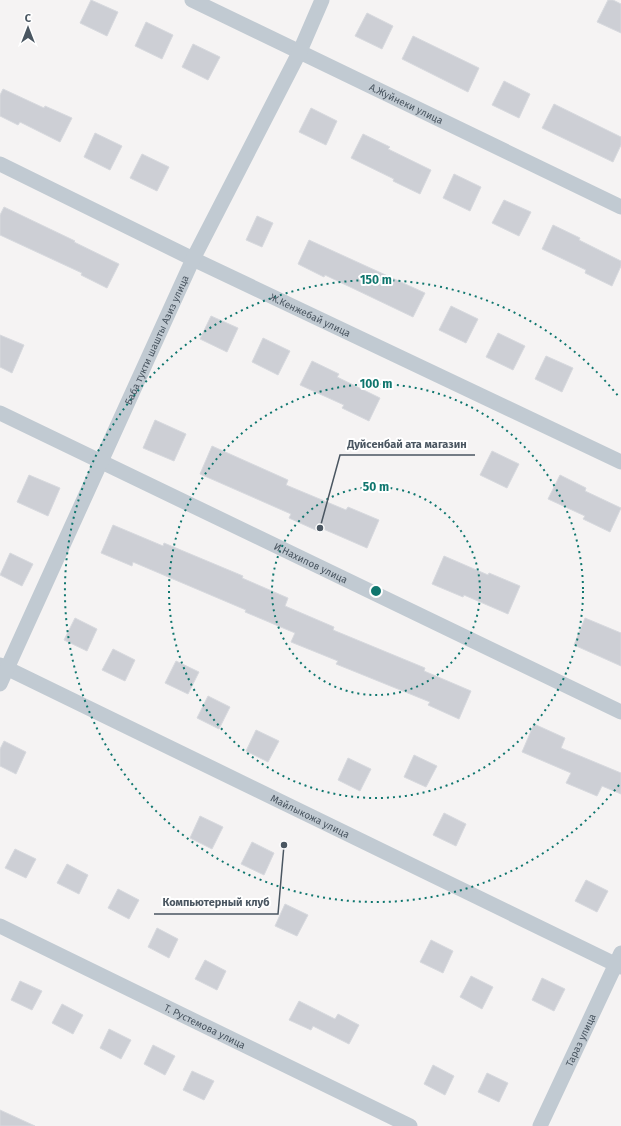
<svg xmlns="http://www.w3.org/2000/svg" width="621" height="1126" viewBox="0 0 621 1126" font-family="'Fira Sans',sans-serif">
<style>
.building{fill:#cdcfd5;stroke:#d7d9de}
.lines{fill:none;stroke-linecap:round;stroke-linejoin:round}
.street{stroke:#c1cad2;stroke-width:15}
.ring{fill:none;stroke:#0f766e;stroke-width:2;stroke-dasharray:2 4}
.labels{text-anchor:middle;stroke-width:4;stroke-linejoin:round;paint-order:stroke}
.street-label{font-size:10px;fill:#4a5661;stroke:#fff}
.centre{fill:#0f766e;stroke:#fff;stroke-width:2}
.ring-label{font-size:12px;text-anchor:middle;font-weight:bold;fill:#0f766e;stroke:#fff;stroke-width:4;stroke-linejoin:round;paint-order:stroke}
.leader{fill:none;stroke:#4a5661;stroke-width:1.5}
.callout-dot{fill:#4a5661;stroke:#fff;stroke-width:1.5}
.callout-label{font-size:11px;text-anchor:middle;font-weight:bold;fill:#4a5661;stroke:#fff;stroke-width:4;stroke-linejoin:round;paint-order:stroke}
</style>
<rect width="100%" height="100%" fill="#f5f3f3"/>
<!-- building -->
<g class="building">
<polygon points="91,0 118,12 107,36 80,23"/>
<polygon points="608,0 613,0 621,4 621,33 597,22"/>
<polygon points="367,13 393,26 382,49 355,36"/>
<polygon points="146,22 173,35 162,59 135,46"/>
<polygon points="413,36 479,68 468,92 402,59"/>
<polygon points="193,44 220,57 208,80 182,67"/>
<polygon points="504,81 530,94 519,118 492,105"/>
<polygon points="3,89 44,108 45,106 72,118 60,142 20,122 18,125 0,116 0,95"/>
<polygon points="554,104 621,137 621,145 613,162 542,128"/>
<polygon points="311,108 337,121 326,145 299,132"/>
<polygon points="95,133 122,146 110,170 84,157"/>
<polygon points="363,134 390,147 388,149 431,170 420,194 393,181 394,179 351,158"/>
<polygon points="142,154 169,167 157,191 130,178"/>
<polygon points="454,174 481,187 470,211 443,198"/>
<polygon points="504,200 531,212 519,236 492,223"/>
<polygon points="4,207 75,241 74,242 119,264 107,288 81,275 82,273 0,235 0,215"/>
<polygon points="257,216 273,223 262,247 246,240"/>
<polygon points="553,225 580,238 579,240 621,261 621,266 612,286 585,273 586,270 542,249"/>
<polygon points="309,240 425,293 413,317 325,275 324,277 298,264"/>
<polygon points="451,306 478,319 466,343 439,330"/>
<polygon points="211,316 238,328 227,352 200,339"/>
<polygon points="498,333 525,346 513,370 486,357"/>
<polygon points="0,335 24,345 12,373 0,367"/>
<polygon points="263,338 290,351 278,375 252,362"/>
<polygon points="546,356 573,368 562,392 535,379"/>
<polygon points="312,361 339,374 337,377 380,398 369,421 342,408 344,405 300,385"/>
<polygon points="155,420 186,434 174,461 143,448"/>
<polygon points="212,446 288,480 286,485 346,510 348,507 379,520 367,548 321,528 320,532 289,518 291,514 200,474"/>
<polygon points="492,451 519,464 507,488 480,475"/>
<polygon points="29,475 60,488 48,516 17,502"/>
<polygon points="560,475 586,488 585,491 621,508 610,532 583,519 585,516 548,499"/>
<polygon points="113,525 163,546 164,543 243,576 242,578 288,598 285,606 334,627 333,630 425,668 424,671 471,691 459,719 428,705 430,702 336,664 338,661 291,642 295,633 245,612 246,610 133,562 132,566 101,553"/>
<polygon points="10,553 33,564 22,586 0,575"/>
<polygon points="444,556 488,575 489,573 520,586 508,614 464,595 463,597 432,584"/>
<polygon points="75,618 97,629 87,651 64,640"/>
<polygon points="585,618 621,633 621,666 574,645"/>
<polygon points="113,649 135,660 125,681 102,670"/>
<polygon points="176,661 199,672 188,694 165,683"/>
<polygon points="208,696 230,707 219,729 197,718"/>
<polygon points="534,724 565,738 561,748 621,773 621,794 602,786 597,796 566,783 571,773 522,752"/>
<polygon points="256,730 279,741 268,762 246,751"/>
<polygon points="4,741 26,752 16,774 0,766 0,749"/>
<polygon points="414,755 437,766 426,787 404,777"/>
<polygon points="348,758 371,769 360,791 338,780"/>
<polygon points="444,813 466,824 456,846 433,835"/>
<polygon points="200,816 223,827 212,849 190,838"/>
<polygon points="252,842 274,853 264,875 241,864"/>
<polygon points="15,849 36,859 26,878 5,868"/>
<polygon points="67,864 88,875 79,894 57,883"/>
<polygon points="586,880 608,891 597,912 575,901"/>
<polygon points="118,889 139,900 129,919 108,908"/>
<polygon points="285,904 308,915 297,936 275,926"/>
<polygon points="157,928 178,939 169,958 148,947"/>
<polygon points="431,940 453,951 443,973 420,962"/>
<polygon points="205,960 226,971 217,990 195,979"/>
<polygon points="471,976 493,987 482,1009 460,997"/>
<polygon points="542,978 565,989 554,1011 532,1000"/>
<polygon points="20,981 42,991 32,1010 11,1000"/>
<polygon points="299,1001 335,1019 338,1014 359,1025 349,1044 313,1026 311,1030 289,1020"/>
<polygon points="62,1004 83,1015 73,1034 52,1023"/>
<polygon points="109,1029 131,1040 121,1059 100,1048"/>
<polygon points="153,1045 175,1056 165,1075 144,1064"/>
<polygon points="433,1065 454,1076 445,1095 424,1084"/>
<polygon points="192,1071 214,1081 204,1100 183,1090"/>
<polygon points="487,1073 508,1083 499,1102 478,1092"/>
<polygon points="0,1110 35,1126 0,1126"/>
</g>
<g class="lines">
<!-- street -->
<g class="street">
<path id="s1" d="M192 0 621 207"/>
<path id="s2" d="M0 164 193 259 621 462"/>
<path id="s3" d="M0 413 621 712"/>
<path id="s4" d="M0 665 621 967"/>
<path id="s5" d="M0 684 193 259 300 51 322 0"/>
<path id="s6" d="M0 926 410 1126"/>
<path id="s7" d="M540 1126 621 953"/>
</g>
</g>
<!-- distance rings -->
<g class="ring">
<circle cx="376" cy="591" r="104"/>
<circle cx="376" cy="591" r="207"/>
<path d="M619 785A311 311 0 1 1 619 397"/>
</g>
<g class="labels">
<!-- street labels -->
<g class="street-label">
<text dy="4" stroke="none"><textPath href="#s1" startOffset="238">А.Жуйнеки улица</textPath></text>
<text dy="4" stroke="none"><textPath href="#s2" startOffset="345">Ж.Кенжебай улица</textPath></text>
<text dy="4" stroke="none"><textPath href="#s5" startOffset="378">Баба тукти шашты Азиз улица</textPath></text>
<text dy="4" stroke="none"><textPath href="#s3" startOffset="345">И.Нахипов улица</textPath></text>
<text dy="4" stroke="none"><textPath href="#s4" startOffset="345">Майлыкожа улица</textPath></text>
<text dy="4" stroke="none"><textPath href="#s6" startOffset="228">Т. Рустемова улица</textPath></text>
<text dy="4" stroke="none"><textPath href="#s7" startOffset="95">Тараз улица</textPath></text>
</g>
</g>
<circle cx="376" cy="591" r="6" class="centre"/>
<g class="ring-label">
<text x="376" y="284">150 m</text>
<text x="376" y="388">100 m</text>
<text x="376" y="491">50 m</text>
</g>
<!-- callouts -->
<path class="leader" d="M320 528L340 455H475M284 845L278 914H154"/>
<g class="callout-dot">
<circle cx="320" cy="528" r="4"/>
<circle cx="284" cy="845" r="4"/>
</g>
<g class="callout-label">
<text x="407" y="448">Дуйсенбай ата магазин</text>
<text x="216" y="906">Компьютерный клуб</text>
</g>
<!-- north arrow -->
<g transform="translate(28 28)" stroke="#ffffff" stroke-width="3" paint-order="stroke">
<path d="M0-3L7 15L0 10L-7 15Z" fill="#4a5661"/>
<text y="-6" font-size="11" font-weight="bold" text-anchor="middle" fill="#4a5661">С</text>
</g>
</svg>
